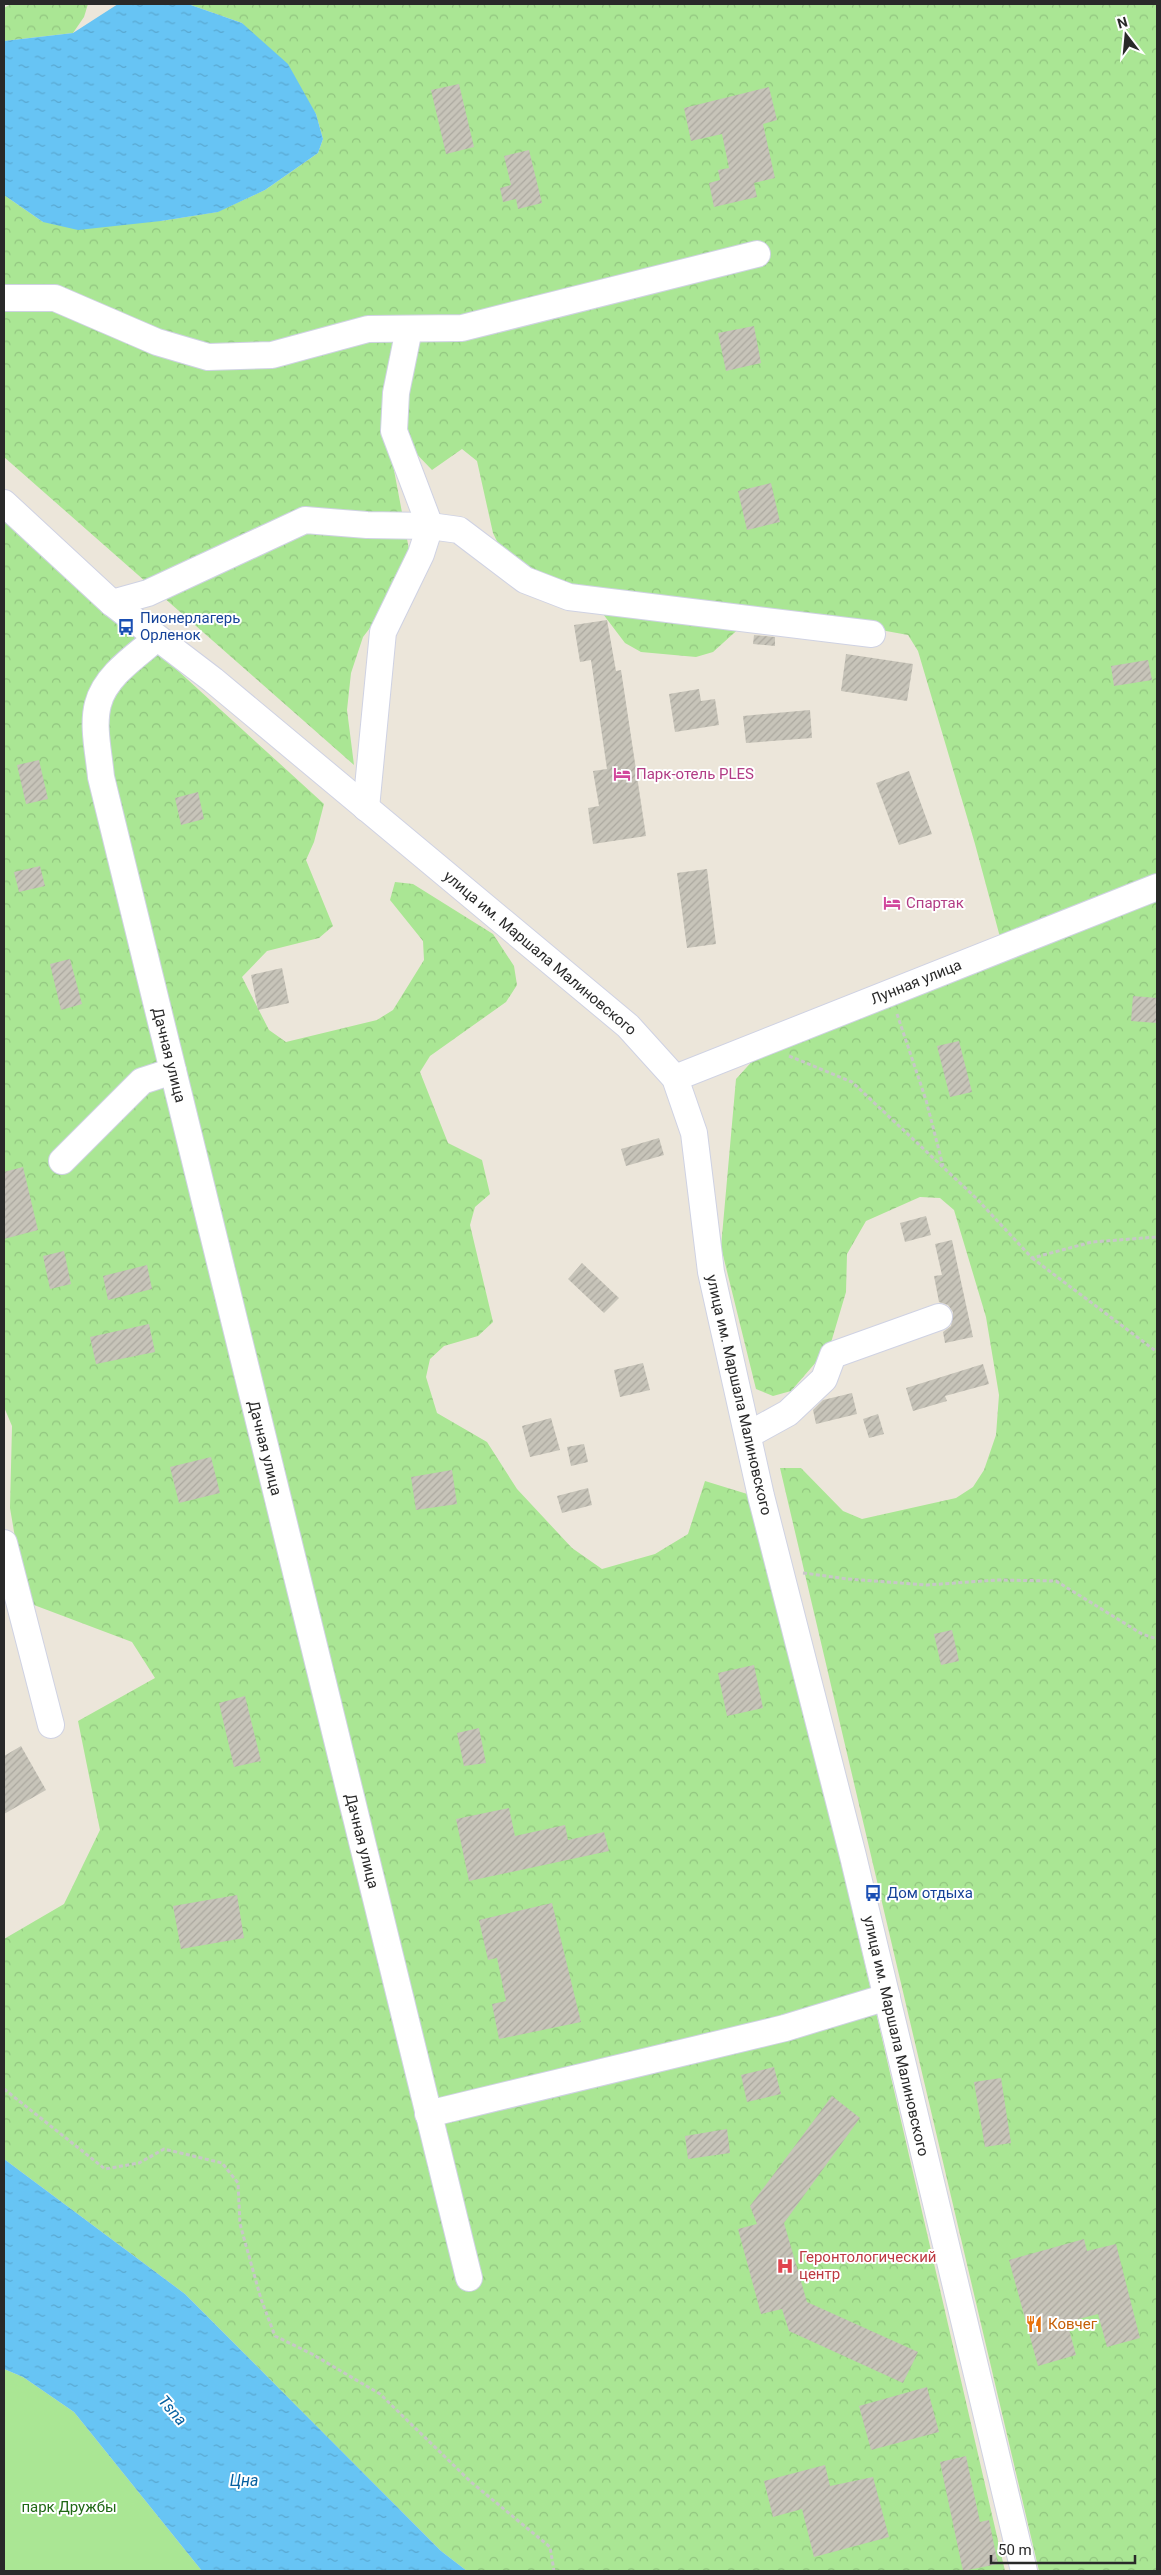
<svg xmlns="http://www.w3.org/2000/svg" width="1161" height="2575" viewBox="0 0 1161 2575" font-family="Roboto,sans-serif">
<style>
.forest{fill:url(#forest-crowns)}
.park{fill:#aae694}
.water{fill:url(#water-ripples)}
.building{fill:url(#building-hatch)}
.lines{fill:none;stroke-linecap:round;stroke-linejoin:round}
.minor-casing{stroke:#cfd2e3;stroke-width:28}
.path{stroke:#c7c7c7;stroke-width:3;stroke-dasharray:4 2.5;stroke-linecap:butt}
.minor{stroke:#fff;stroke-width:26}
.labels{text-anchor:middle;stroke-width:4;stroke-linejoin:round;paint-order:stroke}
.transit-label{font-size:15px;fill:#164399;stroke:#fff;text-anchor:start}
.hotel-label{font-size:15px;fill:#b23c85;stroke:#fff;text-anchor:start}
.street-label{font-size:15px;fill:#292929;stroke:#fff}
.health-label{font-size:15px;fill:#be3a42;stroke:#fff;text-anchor:start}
.food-label{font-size:15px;fill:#c56008;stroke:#fff;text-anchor:start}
.park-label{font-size:15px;fill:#216916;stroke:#fff}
.water-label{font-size:16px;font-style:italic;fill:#0760a0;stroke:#fff}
</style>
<defs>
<pattern id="forest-crowns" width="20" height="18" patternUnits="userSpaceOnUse" patternTransform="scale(1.25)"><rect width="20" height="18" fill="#aae694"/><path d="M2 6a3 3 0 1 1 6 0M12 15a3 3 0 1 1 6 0" fill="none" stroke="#92c580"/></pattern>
<pattern id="water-ripples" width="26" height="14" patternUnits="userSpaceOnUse" patternTransform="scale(1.25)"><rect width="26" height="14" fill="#67c4f4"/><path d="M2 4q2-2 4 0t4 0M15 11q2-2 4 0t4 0" fill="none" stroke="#59a8d1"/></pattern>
<pattern id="building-hatch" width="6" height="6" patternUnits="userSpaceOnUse" patternTransform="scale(1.25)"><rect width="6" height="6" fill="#c7c4b9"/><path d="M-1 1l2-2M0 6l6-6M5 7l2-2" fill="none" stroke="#aba89f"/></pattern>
</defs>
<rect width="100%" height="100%" fill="#ece6da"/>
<!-- forest -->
<g class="forest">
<polygon points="11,4 88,4 84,17 73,33 4,41 4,8"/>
<polygon points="188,4 1157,4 1157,2571 1039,2571 780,1468 801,1468 843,1511 862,1519 956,1498 973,1487 984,1470 996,1435 999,1395 986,1317 954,1210 940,1198 920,1197 866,1221 847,1254 846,1292 830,1346 791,1391 773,1396 756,1389 721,1247 736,1079 766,1046 1004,952 975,844 918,651 908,635 771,610 754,615 713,652 696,657 641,652 625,643 603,614 509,566 493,533 477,461 462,449 432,470 407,444 390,449 411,560 396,594 363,637 351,673 347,710 354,765 4,457 4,195 43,222 161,221 217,212 265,190 318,153 323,139 316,114 242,23"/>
<polygon points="4,512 324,804 314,842 306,860 333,926 319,938 267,951 242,977 269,1030 286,1042 377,1020 393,1010 424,960 423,941 390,900 395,882 413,884 493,934 514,966 517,985 506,1002 430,1056 420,1072 448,1143 482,1160 490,1194 475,1207 470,1225 493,1322 478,1336 444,1346 430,1359 426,1377 437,1413 487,1442 517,1489 572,1548 602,1569 655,1554 688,1534 705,1481 757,1497 1005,2571 467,2571 441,2551 185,2294 4,2159 4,1939 64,1904 100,1830 78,1721 155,1678 132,1642 26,1602 10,1508 12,1426 4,1407"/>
</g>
<!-- park -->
<polygon class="park" points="4,2369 23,2377 74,2412 202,2571 4,2571"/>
<!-- water -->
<g class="water">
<polygon points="118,4 188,4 242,23 288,64 316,114 323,139 318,153 265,190 218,212 161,221 78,230 43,222 4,195 4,41 73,33"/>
<polygon points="4,2159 185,2294 441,2551 467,2571 202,2571 74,2412 23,2377 4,2369"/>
</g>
<!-- building -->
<g class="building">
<polygon points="459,84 474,147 446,154 431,90"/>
<polygon points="769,87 777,120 763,124 775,178 754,183 757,197 714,207 709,183 720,180 718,170 729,168 722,134 691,141 684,108"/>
<polygon points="529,150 542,203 518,209 516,199 503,202 500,188 511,185 504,156"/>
<polygon points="754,326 761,363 726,371 718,333"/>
<polygon points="771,483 780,522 747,530 738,491"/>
<polygon points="607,620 616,671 621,670 646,836 593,844 588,808 599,806 593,771 607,769 591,660 580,662 574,625"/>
<polygon points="754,635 775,637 775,646 753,644"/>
<polygon points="846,654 913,664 907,701 841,691"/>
<polygon points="1148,660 1152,680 1114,686 1111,666"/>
<polygon points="699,689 701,701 715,699 719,725 675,732 669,694"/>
<polygon points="810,710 812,738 746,743 743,716"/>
<polygon points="39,760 48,799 26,804 17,765"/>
<polygon points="909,771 932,834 899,845 876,783"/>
<polygon points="198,792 204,819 181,825 175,798"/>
<polygon points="40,866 45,886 19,892 14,872"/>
<polygon points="707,869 716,944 687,948 677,873"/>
<polygon points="70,959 82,1004 61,1010 50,964"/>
<polygon points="282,968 289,1003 258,1010 251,975"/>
<polygon points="1133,996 1157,998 1157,1023 1131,1021"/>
<polygon points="959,1041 972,1092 950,1097 937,1046"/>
<polygon points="659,1138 664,1155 626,1166 621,1149"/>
<polygon points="23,1167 38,1230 4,1239 4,1172"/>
<polygon points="926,1216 931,1235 905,1242 900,1223"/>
<polygon points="952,1240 973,1337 945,1343 943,1332 951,1326 953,1312 948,1305 939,1302 934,1276 942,1275 935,1244"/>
<polygon points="64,1251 71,1284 50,1289 43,1256"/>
<polygon points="582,1263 619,1298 604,1313 568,1279"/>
<polygon points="147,1265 152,1289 108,1300 103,1276"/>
<polygon points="149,1324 155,1352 96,1364 90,1337"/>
<polygon points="643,1363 650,1390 620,1397 614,1370"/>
<polygon points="983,1364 989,1384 945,1396 947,1401 913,1411 906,1388"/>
<polygon points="852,1393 857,1414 816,1424 813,1410 823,1400"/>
<polygon points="878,1414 884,1434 869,1438 863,1419"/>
<polygon points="551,1418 560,1450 530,1457 522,1426"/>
<polygon points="584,1444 588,1462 571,1466 567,1447"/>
<polygon points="211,1457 220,1493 179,1503 170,1467"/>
<polygon points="452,1470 457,1504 416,1510 411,1477"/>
<polygon points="588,1488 592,1505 562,1513 557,1496"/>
<polygon points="952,1630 959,1661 941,1665 934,1634"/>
<polygon points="754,1665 763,1708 727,1716 718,1673"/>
<polygon points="245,1696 261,1761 234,1767 219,1703"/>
<polygon points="479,1728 486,1763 464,1766 457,1733"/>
<polygon points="21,1746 46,1790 4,1814 4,1756"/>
<polygon points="509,1808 515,1836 565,1825 568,1840 604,1832 609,1851 469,1881 456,1819"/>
<polygon points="237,1895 244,1938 181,1949 173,1906"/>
<polygon points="552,1903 581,2022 499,2039 492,2004 506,2001 497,1958 488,1960 479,1920"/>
<polygon points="774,2067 781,2094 747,2102 741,2075"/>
<polygon points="1001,2078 1011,2143 985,2147 974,2082"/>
<polygon points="832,2096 860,2118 784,2223 807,2302 918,2352 903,2383 789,2331 782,2309 761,2314 738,2229 757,2224 750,2206"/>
<polygon points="727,2129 730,2153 688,2159 685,2136"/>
<polygon points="1084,2239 1087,2251 1116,2244 1140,2338 1107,2347 1098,2314 1067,2322 1076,2355 1038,2366 1009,2260"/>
<polygon points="927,2387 939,2432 871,2450 859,2406"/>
<polygon points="966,2456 980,2522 989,2520 998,2564 963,2571 940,2462"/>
<polygon points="825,2465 830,2486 873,2477 889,2537 814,2557 802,2509 773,2517 764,2481"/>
</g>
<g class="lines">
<!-- minor casing -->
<g class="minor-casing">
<g id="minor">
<polyline points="4,298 55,298 157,342 208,357 272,355 368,329 462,328 757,254"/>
<polyline points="4,503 112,603 213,680 628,1026 675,1078 694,1133 711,1272 761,1496 853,1856 1024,2571"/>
<polyline points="112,603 148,593 305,520 367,525 430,526 459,530 525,580 569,597 872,634"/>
<path d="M157 638C136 656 105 676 98 704 92 726 99 754 101 777L469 2278"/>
<polyline points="366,808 383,632 421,554 430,526 394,431 396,393 409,329"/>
<polyline points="675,1078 1157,887"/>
<polyline points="62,1161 142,1081 173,1071"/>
<polyline points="748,1435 788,1413 824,1379 833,1355 939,1317"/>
<polyline points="4,1543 51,1725"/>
<polyline points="428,2114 785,2028 887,1997"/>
</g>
</g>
<!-- path -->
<g class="path">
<polyline points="897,1014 926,1100 943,1166"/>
<polyline points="789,1056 852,1082 976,1198 1032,1258 1092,1242 1157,1237"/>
<polyline points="1032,1258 1157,1352"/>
<polyline points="803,1573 848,1579 927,1585 997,1580 1056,1581 1142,1634 1157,1639"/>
<polyline points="4,2089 105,2169 139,2163 164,2149 222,2163 238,2183 240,2224 261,2299 275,2336 312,2354 380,2394 471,2482 550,2547 554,2571"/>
</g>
<!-- minor -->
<use href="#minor" class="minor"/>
</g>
<!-- icons -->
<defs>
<g id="bus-bare" transform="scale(1.35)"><path d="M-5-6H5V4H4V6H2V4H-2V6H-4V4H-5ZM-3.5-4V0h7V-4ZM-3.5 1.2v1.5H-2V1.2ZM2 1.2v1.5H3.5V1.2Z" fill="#1a4fb4" stroke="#fff" stroke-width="2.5" paint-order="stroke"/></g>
<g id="hotel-bare" transform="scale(1.35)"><path d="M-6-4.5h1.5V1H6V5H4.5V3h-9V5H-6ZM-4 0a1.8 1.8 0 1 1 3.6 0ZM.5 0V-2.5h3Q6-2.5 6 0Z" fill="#d1479c" stroke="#fff" stroke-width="2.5" paint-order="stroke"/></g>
<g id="hospital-bare" transform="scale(1.35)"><path d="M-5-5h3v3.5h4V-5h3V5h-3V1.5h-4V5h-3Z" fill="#e0444e" stroke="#fff" stroke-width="2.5" paint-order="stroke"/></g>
<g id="restaurant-bare" transform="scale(1.35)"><path d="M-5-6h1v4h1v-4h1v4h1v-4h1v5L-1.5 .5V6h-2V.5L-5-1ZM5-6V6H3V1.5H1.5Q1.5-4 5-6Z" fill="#e8710a" stroke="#fff" stroke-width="2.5" paint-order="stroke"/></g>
</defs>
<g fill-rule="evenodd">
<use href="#bus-bare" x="126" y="627"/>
<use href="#hotel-bare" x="622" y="774"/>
<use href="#hotel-bare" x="892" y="903"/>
<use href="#bus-bare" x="873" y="1893"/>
<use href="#hospital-bare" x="785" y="2266"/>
<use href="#restaurant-bare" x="1034" y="2324"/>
</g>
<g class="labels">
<!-- transit labels -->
<g class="transit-label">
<text x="140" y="623">Пионерлагерь<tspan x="140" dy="17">Орленок</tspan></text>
<text x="887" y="1898">Дом отдыха</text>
</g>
<!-- hotel labels -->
<g class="hotel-label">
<text x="636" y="779">Парк-отель PLES</text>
<text x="906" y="908">Спартак</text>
</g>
<!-- street labels -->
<g class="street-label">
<text transform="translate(540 953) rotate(40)" y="5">улица им. Маршала Малиновского</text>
<text transform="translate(916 982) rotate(-22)" y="5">Лунная улица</text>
<text transform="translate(169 1055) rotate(76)" y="5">Дачная улица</text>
<text transform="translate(739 1395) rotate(77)" y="5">улица им. Маршала Малиновского</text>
<text transform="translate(265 1448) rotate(76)" y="5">Дачная улица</text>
<text transform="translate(362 1841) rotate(76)" y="5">Дачная улица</text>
<text transform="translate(896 2036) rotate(77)" y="5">улица им. Маршала Малиновского</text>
</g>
<!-- health labels -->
<g class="health-label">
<text x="799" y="2262">Геронтологический<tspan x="799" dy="17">центр</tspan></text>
</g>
<!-- food labels -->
<g class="food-label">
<text x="1048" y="2329">Ковчег</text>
</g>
<!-- park labels -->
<g class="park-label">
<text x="69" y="2512">парк Дружбы</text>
</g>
<!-- water labels -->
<g class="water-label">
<text transform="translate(173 2410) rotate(49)" y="6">Tsna</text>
<text x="244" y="2486">Цна</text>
</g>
</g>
<!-- border -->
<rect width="1161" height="2575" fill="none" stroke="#292929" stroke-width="10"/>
<!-- north arrow -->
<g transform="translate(1126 35) rotate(344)" stroke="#ffffff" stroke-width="4" paint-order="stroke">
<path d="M0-4L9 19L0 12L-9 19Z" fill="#292929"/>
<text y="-8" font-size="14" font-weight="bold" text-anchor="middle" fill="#292929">N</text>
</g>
<!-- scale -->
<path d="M991 2555v8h144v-8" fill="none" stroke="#292929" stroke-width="2.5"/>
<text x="998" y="2555" font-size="15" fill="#292929" stroke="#ffffff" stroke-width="4" paint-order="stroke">50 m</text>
</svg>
